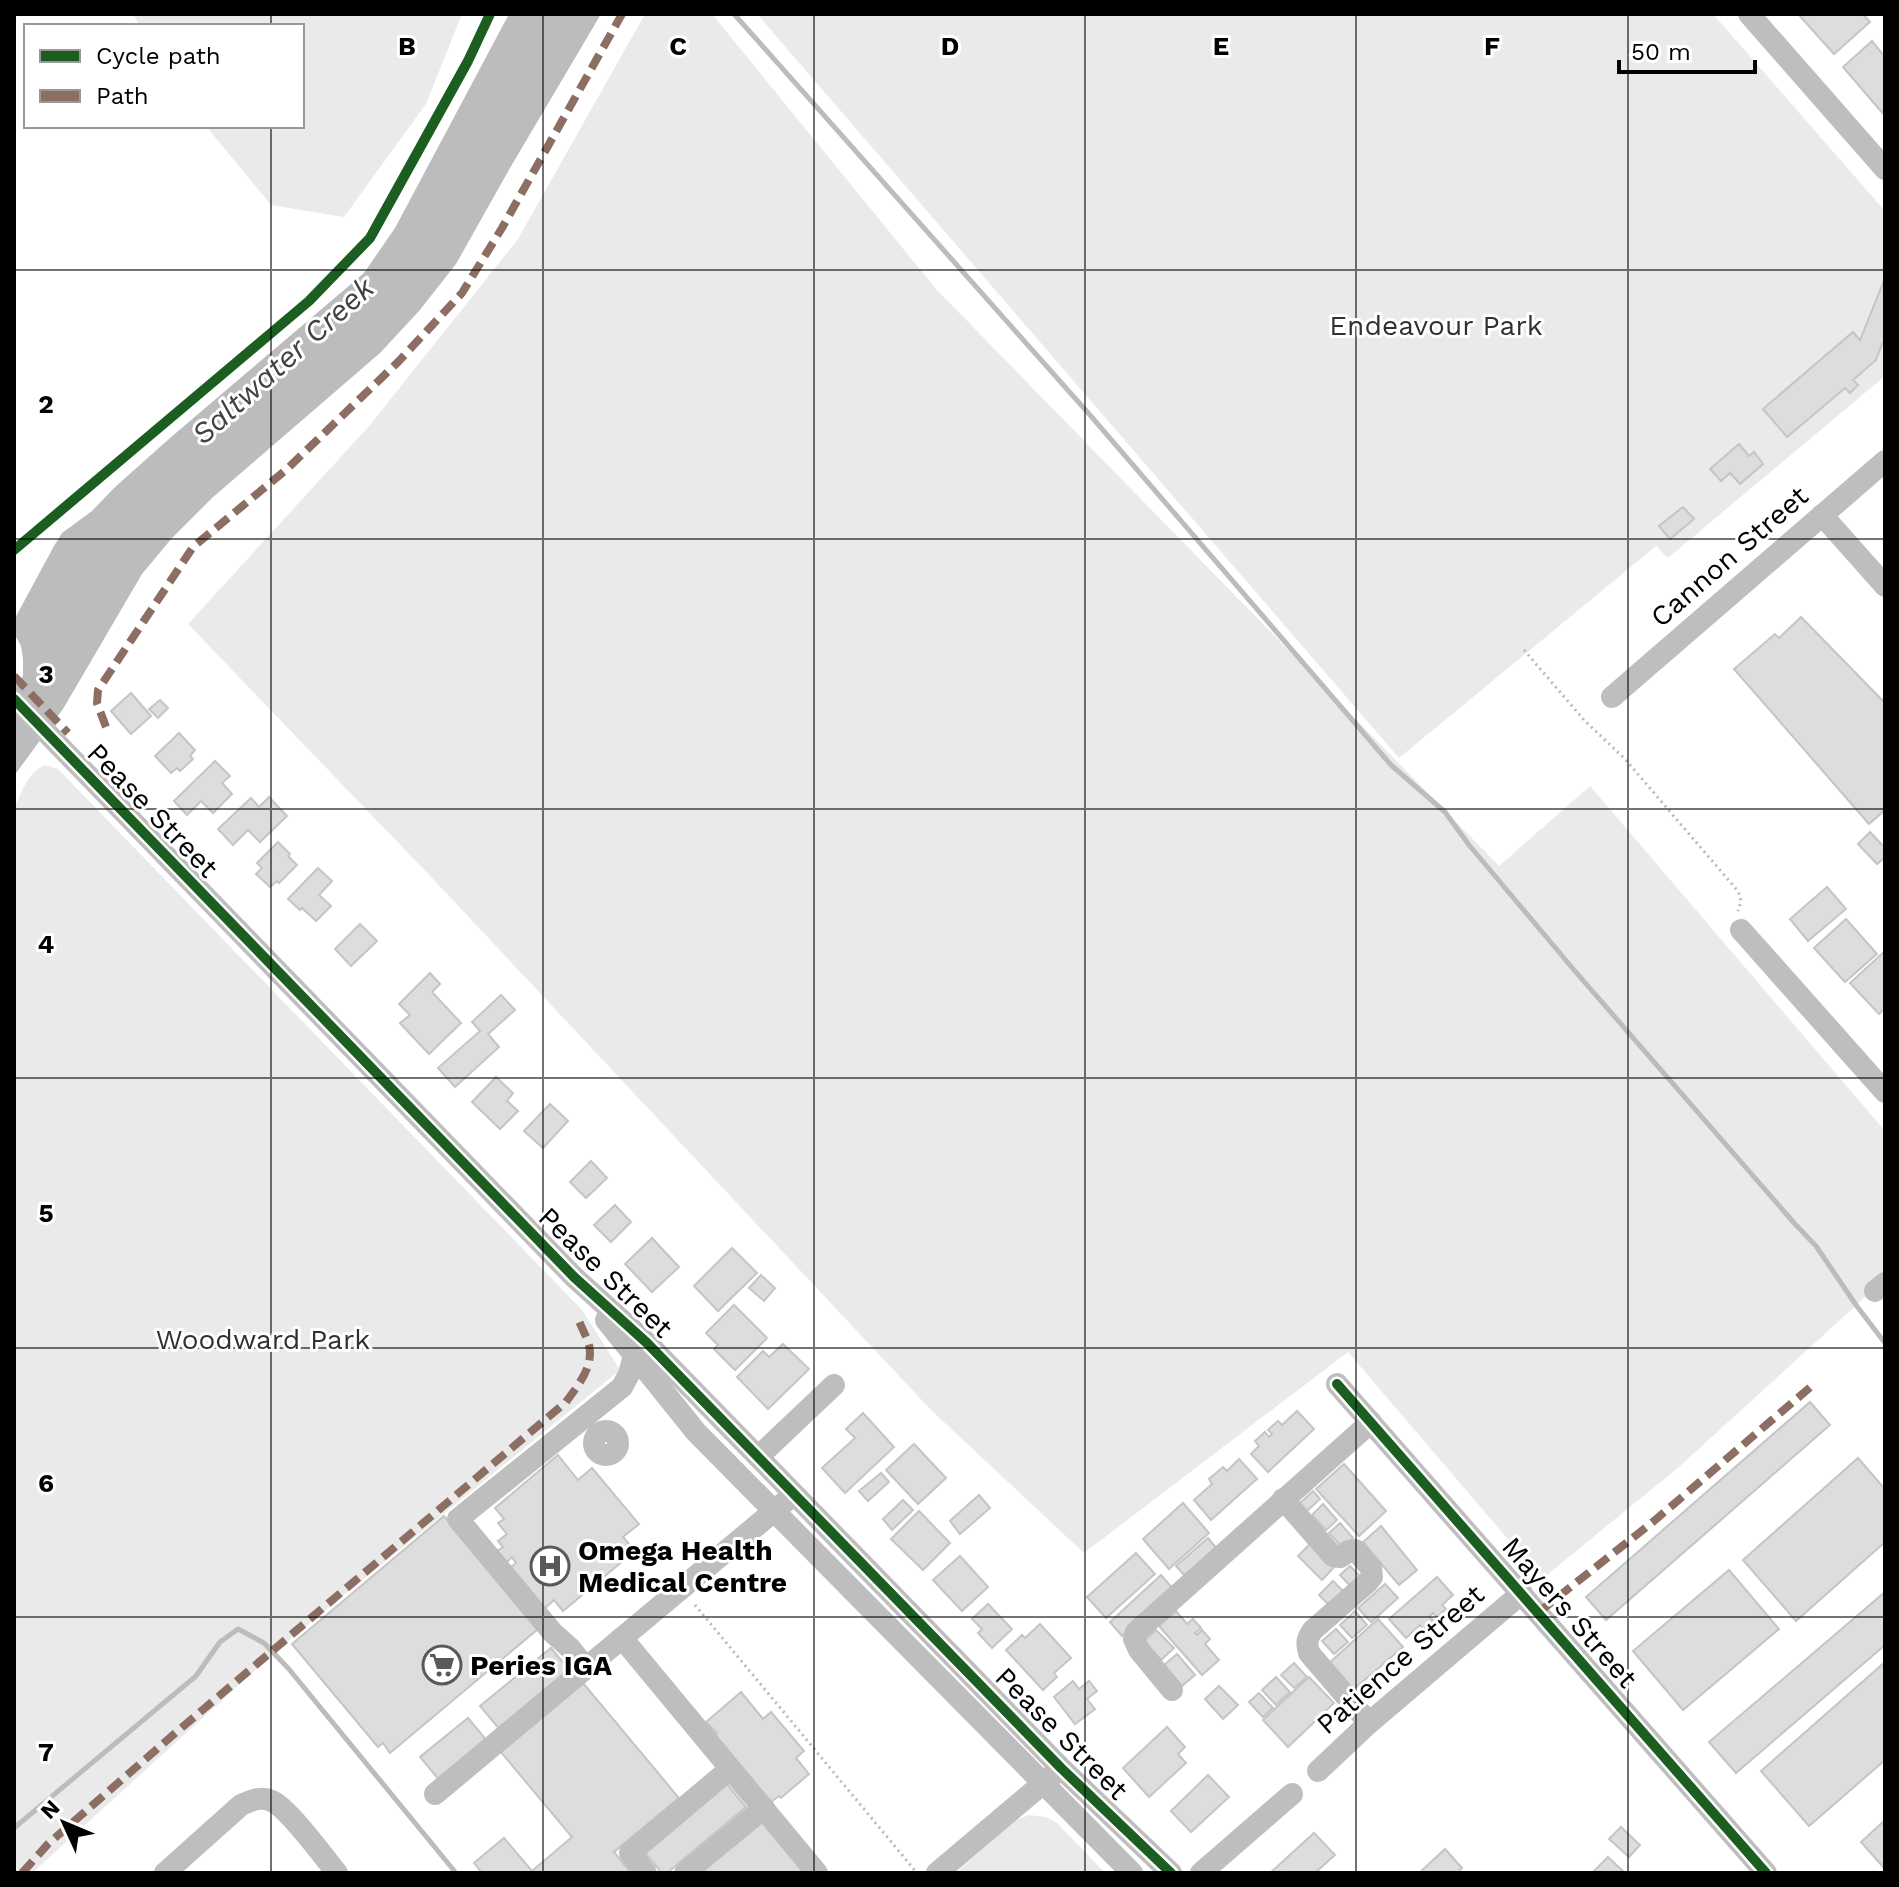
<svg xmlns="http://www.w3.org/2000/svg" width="1899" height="1887" viewBox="0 0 1899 1887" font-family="'Work Sans',sans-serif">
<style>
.green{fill:#eaeaea}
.water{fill:#bcbcbc}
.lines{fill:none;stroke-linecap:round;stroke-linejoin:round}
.stream{stroke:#bcbcbc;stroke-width:5}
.building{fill:#ddd;stroke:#c5c5c5;stroke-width:2}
.path{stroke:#b8b8b8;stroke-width:3;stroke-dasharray:2 4;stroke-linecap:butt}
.minor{stroke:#bebebe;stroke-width:22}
.quiet{stroke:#8d6e63;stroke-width:8;stroke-dasharray:16 8;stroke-linecap:butt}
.cycleway-casing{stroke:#fff;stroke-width:15}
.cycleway{stroke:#1b5e20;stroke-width:10}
.grid{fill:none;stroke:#000;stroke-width:2;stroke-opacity:0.55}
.labels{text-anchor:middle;stroke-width:6;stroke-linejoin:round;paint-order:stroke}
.park-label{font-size:28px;fill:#303030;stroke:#fff}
.street-label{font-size:28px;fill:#000;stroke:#fff}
.poi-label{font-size:28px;font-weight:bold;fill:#000;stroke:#fff;text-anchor:start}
.water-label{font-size:30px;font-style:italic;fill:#414141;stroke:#fff}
.grid-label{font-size:26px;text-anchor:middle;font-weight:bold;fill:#000;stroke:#fff;stroke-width:6;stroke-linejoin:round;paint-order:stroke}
</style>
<rect width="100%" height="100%" fill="#fff"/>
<!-- green -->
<g class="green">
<polygon points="133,14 462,14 426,104 344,217 271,205 206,126 302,126 302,26 140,26"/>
<polygon points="645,14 712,14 936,289 1499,866 1590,786 1885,1131 1885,1279 1680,1466 1542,1579 1348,1352 1084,1553 932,1411 433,879 188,624 370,425 518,239"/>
<polygon points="757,14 1713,14 1885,211 1885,376 1668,558 1656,546 1399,758"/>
<path d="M45 765 58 769 582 1310 620 1370 283 1645 32 1873H14V809C22 792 27 773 45 765Z"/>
<polygon points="1029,1815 1046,1817 1057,1823 1105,1873 956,1873 1014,1821"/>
</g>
<!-- water -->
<polygon class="water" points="509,14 601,14 510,168 456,264 419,311 380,353 212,498 172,538 142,574 63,709 14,776 14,688 23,676 23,659 21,646 14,633 14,620 54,546 62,533 92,511 114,488 170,438 364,273 395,228"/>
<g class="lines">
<!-- stream -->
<g class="stream">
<polyline points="734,14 1090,415 1391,765 1445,812 1469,845 1574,970 1795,1224 1816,1246 1856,1305 1885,1343"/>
<polyline points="14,1828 196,1676 220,1642 238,1629 264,1643 288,1668 456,1873"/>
</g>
</g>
<!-- building -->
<g class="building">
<polygon points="1798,14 1863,14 1870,22 1834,54"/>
<polygon points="1872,41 1885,57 1885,116 1843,67"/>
<polygon points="1885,278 1885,345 1882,344 1876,360 1853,380 1858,385 1850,393 1845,388 1787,437 1763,409 1853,332 1860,340"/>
<polygon points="1739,444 1749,456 1754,452 1763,464 1740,484 1730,473 1721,481 1710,469"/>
<polygon points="1683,507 1694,519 1670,539 1659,526"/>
<polygon points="1801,617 1885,703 1885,810 1869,824 1734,669 1775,634 1779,638"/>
<polygon points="131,693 151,716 131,734 111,711"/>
<polygon points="160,700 168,708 158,718 149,709"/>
<polygon points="179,733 195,750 190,756 193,759 180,771 177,768 171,773 155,756"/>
<polygon points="215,761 230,776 222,783 232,794 213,813 201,801 187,815 174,801"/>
<polygon points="269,797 287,816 260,842 248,830 233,845 218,829 251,798 259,807"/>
<polygon points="1870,832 1885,848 1885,857 1877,864 1858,844"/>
<polygon points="278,842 290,854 288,856 297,865 279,883 277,881 270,887 256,874 262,868 257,863"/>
<polygon points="318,868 332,881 319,895 331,906 316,921 302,908 300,910 288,899"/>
<polygon points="1827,887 1846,909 1808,941 1790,919"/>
<polygon points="1846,919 1877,954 1845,982 1814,948"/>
<polygon points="360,924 377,941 351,966 335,949"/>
<polygon points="1885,951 1885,1008 1879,1014 1850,983"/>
<polygon points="430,973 440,984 432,992 461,1023 429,1054 400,1023 410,1015 399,1004"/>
<polygon points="501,995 515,1010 488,1034 499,1047 455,1087 438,1068 480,1031 472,1022"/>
<polygon points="496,1077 513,1093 507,1101 518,1111 500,1129 472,1102"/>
<polygon points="550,1104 568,1121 543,1148 524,1131"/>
<polygon points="591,1161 607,1178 586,1198 570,1182"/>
<polygon points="615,1205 631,1222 611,1242 594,1225"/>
<polygon points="652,1238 679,1267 652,1292 625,1264"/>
<polygon points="732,1248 757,1273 718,1311 694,1286"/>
<polygon points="761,1275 775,1288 764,1301 749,1288"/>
<polygon points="734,1305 767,1338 735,1370 714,1349 718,1345 706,1333"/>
<polygon points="783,1344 809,1369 768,1409 737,1377 763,1351 769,1357"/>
<polygon points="1810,1402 1830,1425 1606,1620 1586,1597"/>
<polygon points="1297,1411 1314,1429 1268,1472 1251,1454 1259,1446 1255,1441 1265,1432 1269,1437 1272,1434 1268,1430 1278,1421 1282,1425"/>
<polygon points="863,1413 894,1447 845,1493 822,1468 855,1438 846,1429"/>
<polygon points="914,1444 946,1478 918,1504 886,1470"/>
<polygon points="558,1455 578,1480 592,1468 639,1524 623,1537 635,1551 563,1611 554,1600 544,1609 510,1568 516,1563 512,1557 507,1562 497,1551 503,1547 498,1541 507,1534 498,1523 504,1519 495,1508"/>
<polygon points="1858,1458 1885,1489 1885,1542 1796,1621 1743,1560"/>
<polygon points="1239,1459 1257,1479 1211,1520 1194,1500 1212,1484 1209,1479 1223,1467 1227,1471"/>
<polygon points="1344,1464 1386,1511 1359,1536 1316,1489"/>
<polygon points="881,1473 889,1482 868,1501 859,1491"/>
<polygon points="1313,1491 1320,1499 1307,1511 1300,1503"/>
<polygon points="979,1495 990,1508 960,1534 950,1521"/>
<polygon points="903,1500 913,1510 892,1530 883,1519"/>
<polygon points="1183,1503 1209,1533 1169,1569 1143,1539"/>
<polygon points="1323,1504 1337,1520 1326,1530 1312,1515"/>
<polygon points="919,1511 950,1543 923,1570 891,1539"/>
<polygon points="444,1516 538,1629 390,1753 383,1743 378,1747 292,1644"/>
<polygon points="1340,1523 1353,1538 1342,1547 1329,1533"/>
<polygon points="1381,1526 1417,1570 1399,1585 1363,1542"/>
<polygon points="1208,1538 1218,1550 1187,1578 1176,1566"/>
<polygon points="1311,1543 1335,1566 1322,1580 1298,1556"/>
<polygon points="1136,1553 1155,1574 1106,1618 1087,1597"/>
<polygon points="960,1556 988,1587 962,1611 933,1580"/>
<polygon points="1350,1566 1363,1579 1353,1589 1340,1575"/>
<polygon points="1729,1570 1779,1629 1683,1710 1633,1651"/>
<polygon points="1161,1575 1174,1590 1122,1636 1110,1622"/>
<polygon points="1437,1577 1453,1595 1442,1605 1446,1609 1437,1617 1433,1613 1429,1617 1433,1620 1423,1629 1420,1625 1406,1638 1389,1619"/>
<polygon points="1333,1581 1347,1595 1333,1609 1319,1595"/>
<polygon points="1385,1584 1398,1598 1371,1622 1358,1608"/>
<polygon points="1885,1592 1885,1645 1736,1773 1709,1742"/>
<polygon points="988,1604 1012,1629 992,1648 978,1633 982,1629 972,1619"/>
<polygon points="1176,1611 1187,1624 1193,1619 1201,1628 1195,1633 1197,1635 1202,1630 1210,1639 1205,1644 1219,1660 1202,1675 1159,1626"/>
<polygon points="1355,1611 1367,1625 1352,1638 1340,1625"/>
<polygon points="1378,1619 1403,1647 1353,1690 1329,1663"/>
<polygon points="1040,1624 1071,1658 1054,1673 1057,1677 1043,1690 1006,1650 1022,1635 1025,1638"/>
<polygon points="1336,1629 1348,1642 1334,1654 1322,1641"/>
<polygon points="1156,1630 1174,1648 1161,1660 1144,1641"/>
<polygon points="551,1648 572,1673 501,1731 480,1706"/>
<polygon points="1177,1654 1195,1675 1182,1686 1164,1665"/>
<polygon points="1885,1662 1885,1760 1809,1826 1761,1771"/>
<polygon points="1294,1663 1307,1677 1294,1688 1281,1675"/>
<polygon points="1276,1677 1290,1692 1276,1705 1262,1690"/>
<polygon points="1309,1677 1334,1703 1288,1747 1263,1720"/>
<polygon points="1073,1681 1079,1689 1089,1681 1097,1691 1087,1699 1095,1709 1075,1724 1054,1697"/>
<polygon points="583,1683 679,1798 614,1852 631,1873 482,1873 474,1863 504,1838 532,1871 572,1837 500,1751"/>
<polygon points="1219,1686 1238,1705 1223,1719 1205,1699"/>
<polygon points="741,1692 763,1719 771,1712 804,1751 796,1758 809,1774 781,1798 779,1796 771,1802 714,1736 717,1733 706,1722"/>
<polygon points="1259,1693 1273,1708 1263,1717 1249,1702"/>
<polygon points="468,1718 488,1742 440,1781 420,1757"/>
<polygon points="1167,1727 1185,1747 1178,1754 1186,1763 1149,1797 1123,1768"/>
<polygon points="1208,1775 1229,1797 1191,1832 1171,1811"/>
<polygon points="726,1783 746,1807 667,1873 662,1873 644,1852"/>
<polygon points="761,1819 806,1873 696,1873"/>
<polygon points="1885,1820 1885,1869 1861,1842"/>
<polygon points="1621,1827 1640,1845 1629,1857 1609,1839"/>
<polygon points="1314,1833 1335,1855 1315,1873 1270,1873"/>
<polygon points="1445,1849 1462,1868 1457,1873 1419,1873"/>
<polygon points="1608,1857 1625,1873 1592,1873"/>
</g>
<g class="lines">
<!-- path -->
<g class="path">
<path d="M1524 650 1584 720 1625 759 1737 890C1742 898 1741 903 1738 911"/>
<polyline points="695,1605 917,1873"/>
</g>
<!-- minor -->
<g class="minor">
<polyline points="1749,14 1885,169"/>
<polyline points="1822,515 1885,586"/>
<polyline points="1612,697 1885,461"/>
<polyline points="14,699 574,1277 647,1343 1061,1768 1171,1873"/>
<polyline points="1741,930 1885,1092"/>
<polyline points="1875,1291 1885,1283"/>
<polyline points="606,1320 696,1432 1132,1873"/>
<polyline points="1337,1384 1766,1873"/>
<circle cx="606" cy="1443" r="12"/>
<polyline points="758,1457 834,1385"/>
<path d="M1283 1499 1333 1556 1340 1557 1349 1551 1355 1550 1371 1568 1372 1577 1368 1582 1313 1630C1307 1638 1306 1643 1309 1653L1369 1723"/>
<polyline points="786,1501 622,1638 817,1873"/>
<polyline points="586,1668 570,1648 553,1633 458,1519 622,1387 629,1374 634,1356"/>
<polyline points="1172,1690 1139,1650 1134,1639 1136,1632 1371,1422"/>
<polyline points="1318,1771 1369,1723 1522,1593"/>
<polyline points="435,1794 622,1638"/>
<path d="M165 1873 241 1805C252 1800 261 1796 272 1801 288 1808 324 1857 337 1873"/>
<polyline points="646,1873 630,1853 730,1769"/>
<polyline points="685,1873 764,1808"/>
<polyline points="937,1873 1054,1774"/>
<polyline points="1201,1873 1292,1794"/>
</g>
<!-- quiet -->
<g class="quiet">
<polyline points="14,676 68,733"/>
<polyline points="106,727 97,703 98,690 193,547 287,469 398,362 462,293 502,228 622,14"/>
<polyline points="1539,1612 1654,1521 1814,1384"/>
<path d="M22 1873 48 1844 173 1735 566 1402C578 1385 594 1367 589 1345 587 1337 582 1329 579 1321"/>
</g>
<!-- cycleway casing -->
<g class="cycleway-casing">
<g id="cycleway">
<polyline points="14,550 309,301 370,238 468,61 490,14"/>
<polyline points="14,699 574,1277 647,1343 1061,1768 1171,1873"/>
<polyline points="1337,1384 1766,1873"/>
</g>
</g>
<!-- cycleway -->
<use href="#cycleway" class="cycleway"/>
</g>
<!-- grid -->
<path class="grid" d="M271 14V26M543 14V1873M814 14V1873M1085 14V1873M1356 14V1873M1628 14V1873M271 126V1873M14 270H1885M14 539H1885M14 809H1885M14 1078H1885M14 1348H1885M14 1617H1885"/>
<!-- icons -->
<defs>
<g id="hospital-ring" transform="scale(2)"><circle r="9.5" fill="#fff" stroke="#595959" stroke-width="1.5"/><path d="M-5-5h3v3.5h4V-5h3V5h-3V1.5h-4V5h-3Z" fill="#595959"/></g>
<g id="supermarket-ring" transform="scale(2)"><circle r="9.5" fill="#fff" stroke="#595959" stroke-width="1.5"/><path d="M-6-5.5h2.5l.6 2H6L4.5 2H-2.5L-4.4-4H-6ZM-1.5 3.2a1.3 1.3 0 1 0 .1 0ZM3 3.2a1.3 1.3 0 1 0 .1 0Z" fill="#595959"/></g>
</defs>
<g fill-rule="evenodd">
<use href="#hospital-ring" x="550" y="1566"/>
<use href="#supermarket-ring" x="442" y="1665"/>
</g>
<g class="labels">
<!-- park labels -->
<g class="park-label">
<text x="1436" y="335">Endeavour Park</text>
<text x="263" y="1349">Woodward Park</text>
</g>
<!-- street labels -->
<g class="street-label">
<text transform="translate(1729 556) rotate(-41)" y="10">Cannon Street</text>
<text transform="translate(153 810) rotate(46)" y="10">Pease Street</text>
<text transform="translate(606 1272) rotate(44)" y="10">Pease Street</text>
<text transform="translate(1570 1612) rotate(49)" y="10">Mayers Street</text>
<text transform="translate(1400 1659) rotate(-41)" y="10">Patience Street</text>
<text transform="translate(1062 1733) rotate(45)" y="10">Pease Street</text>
</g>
<!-- poi labels -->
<g class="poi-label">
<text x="578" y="1560">Omega Health<tspan x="578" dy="32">Medical Centre</tspan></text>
<text x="470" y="1675">Peries IGA</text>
</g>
<!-- water labels -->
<g class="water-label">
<text transform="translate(283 361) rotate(-42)" y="10">Saltwater Creek</text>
</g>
</g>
<g class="grid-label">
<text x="407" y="55">B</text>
<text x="678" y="55">C</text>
<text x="950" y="55">D</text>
<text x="1221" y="55">E</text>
<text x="1492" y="55">F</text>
<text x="46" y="413">2</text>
<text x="46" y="683">3</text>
<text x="46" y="953">4</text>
<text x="46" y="1222">5</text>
<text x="46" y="1492">6</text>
<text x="46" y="1761">7</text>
</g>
<!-- border -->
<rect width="1899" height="1887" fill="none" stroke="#000000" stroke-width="32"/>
<!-- legend -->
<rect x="24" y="24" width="280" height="104" fill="#ffffff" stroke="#999999" stroke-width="2"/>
<rect x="40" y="50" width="40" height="12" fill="#1b5e20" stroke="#999999" stroke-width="2"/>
<text x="96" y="64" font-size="24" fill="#000000">Cycle path</text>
<rect x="40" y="90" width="40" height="12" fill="#8d6e63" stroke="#999999" stroke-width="2"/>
<text x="96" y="104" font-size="24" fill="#000000">Path</text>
<!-- north arrow -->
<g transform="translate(64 1823) rotate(314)" stroke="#ffffff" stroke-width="6" paint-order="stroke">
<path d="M0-6L14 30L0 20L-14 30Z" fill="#000000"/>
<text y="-12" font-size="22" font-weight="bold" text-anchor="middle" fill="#000000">N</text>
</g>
<!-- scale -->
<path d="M1619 60v12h136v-12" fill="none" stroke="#000000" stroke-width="4"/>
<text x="1631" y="60" font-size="24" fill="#000000" stroke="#ffffff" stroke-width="6" paint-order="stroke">50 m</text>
</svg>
